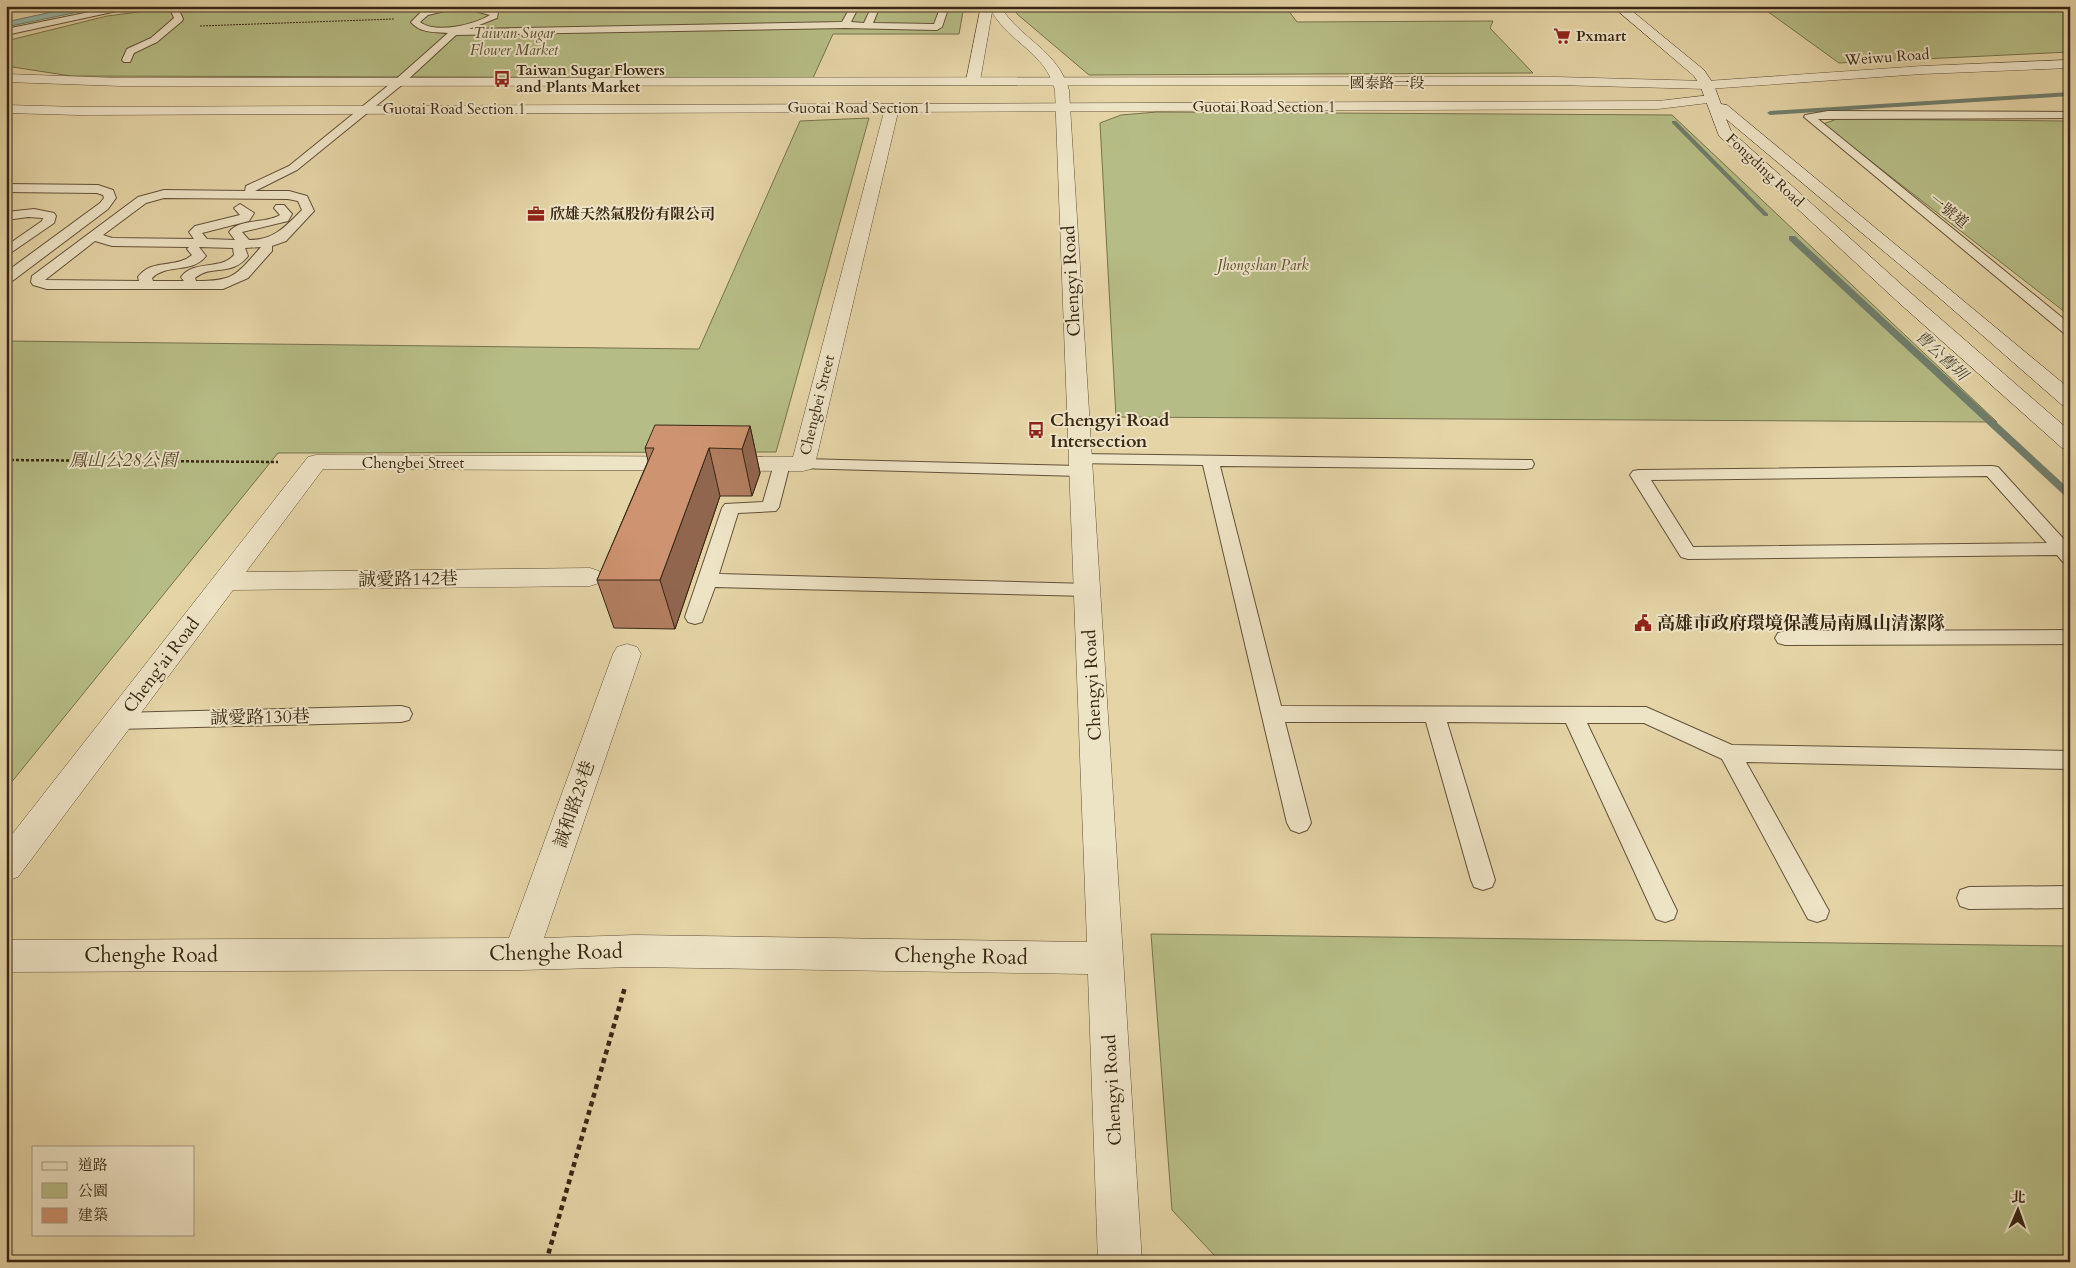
<svg xmlns="http://www.w3.org/2000/svg" width="2076" height="1268" viewBox="0 0 2076 1268" font-family="Cardo,'Noto Serif TC',serif">
<style>
.green{fill:#b6bc85;stroke:#77724c}
.water{fill:#95b8a8;stroke:#707e6c}
.lines{fill:none;stroke-linecap:round;stroke-linejoin:round}
.stream{fill:#707e6c;fill-rule:evenodd}
.service-casing{stroke:#635238;stroke-width:2}
.minor-casing{stroke:#635238;stroke-width:1}
.tertiary-casing{stroke:#635238;stroke-width:1}
.secondary-casing{stroke:#382713;stroke-width:1}
.path-far2{stroke:#382713;stroke-width:1;stroke-dasharray:2 1;stroke-linecap:butt}
.path-far1{stroke:#382713;stroke-width:2.5;stroke-dasharray:3 2;stroke-linecap:butt}
.path{stroke:#382713;stroke-width:4.5;stroke-dasharray:5 4;stroke-linecap:butt}
.service{fill:#ede3c5;fill-rule:evenodd}
.minor{fill:#ede3c5;fill-rule:evenodd}
.tertiary{fill:#ede3c5;fill-rule:evenodd}
.secondary{fill:#ede3c5;fill-rule:evenodd}
.wall{fill:#b17e60;stroke:#382713}
.shaded-wall{fill:#90674e;stroke:#382713}
.building{fill:#ce9370;stroke:#382713}
.labels{text-anchor:middle;stroke-width:4;stroke-linejoin:round;paint-order:stroke}
.far-park-label{font-size:15px;font-style:italic;fill:#584c30;stroke:#ede3c5}
.far-poi-label{font-size:15px;font-weight:bold;fill:#382713;stroke:#ede3c5;text-anchor:start}
.far-street-label{font-size:15px;fill:#382713;stroke:#ede3c5}
.far-water-label{font-size:16px;font-style:italic;fill:#4f4b38;stroke:#ede3c5}
.street-label{font-size:18px;fill:#382713;stroke:#ede3c5}
.poi-label{font-size:18px;font-weight:bold;fill:#382713;stroke:#ede3c5;text-anchor:start}
.park-label{font-size:18px;font-style:italic;fill:#584c30;stroke:#ede3c5}
.near-street-label{font-size:21px;fill:#382713;stroke:#ede3c5}
</style>
<rect width="100%" height="100%" fill="#e4d4a6"/>
<filter id="stains"><feTurbulence type="fractalNoise" baseFrequency=".004" numOctaves="4"/><feColorMatrix values="0 0 0 0 .2 0 0 0 0 .09 0 0 0 0 .02 0 0 0 .5 -.17"/></filter>
<radialGradient id="worn" r=".72"><stop offset=".6" stop-color="#630" stop-opacity="0"/><stop offset="1" stop-color="#630" stop-opacity=".3"/></radialGradient>
<!-- green -->
<g class="green">
<polygon points="186,6 964,6 959,34 833,34 813,78 71,76 6,66 6,41 107,16"/>
<polygon points="1014,6 1285,6 1297,22 1493,21 1490,28 1533,73 1089,75 1017,14"/>
<polygon points="1760,6 2070,6 2070,52 1839,63"/>
<polygon points="1157,112 1672,115 1997,422 1116,417 1100,123 1121,115"/>
<polygon points="869,118 776,452 278,453 6,789 6,341 699,349 800,121"/>
<polygon points="1837,119 2070,121 2070,316 1823,124"/>
<polygon points="1151,934 2070,946 2070,1255 1216,1257 1172,1210"/>
</g>
<!-- water -->
<polygon class="water" points="79,6 107,6 6,27 6,22"/>
<g class="lines">
<!-- stream -->
<g class="stream">
<polygon points="2070,92 2070,96 1770,115 1767,113 1770,111"/>
<polygon points="1672,121 1676,121 1768,214 1768,216 1764,216 1672,123"/>
<polygon points="1789,236 1795,236 2070,490 2070,499 2067,498 1789,240"/>
</g>
<!-- service casing -->
<g class="service-casing">
<g id="service">
<polygon points="119,6 140,6 6,35 6,29"/>
<polygon points="169,6 177,6 183,19 182,21 157,42 134,53 130,62 124,62 122,60 127,49 151,38 174,18"/>
<path d="M439 6H480L498 12 497 18 469 29 842 22 851 6H859L851 22 864 23 872 6H880L873 23 934 24 941 6H949L942 27 937 30 845 28 456 35 403 84 297 170 255 191H289L307 196 314 211 286 241 272 246V251L248 278 223 289H47L33 285 31 282 32 276 138 197 164 190 245 191 246 186 289 166 395 80 448 33C434 32 420 33 411 22L422 11ZM449 10H471L490 15C474 25 435 34 420 22L428 15ZM164 198 288 199 298 201 302 210C285 227 274 240 249 240L242 232 288 221 292 214 284 205H276L274 208 280 215C265 224 240 218 229 232L235 240 207 239 202 233 249 221 254 213 240 204 234 208 240 215 195 226 189 232 194 239 112 238 103 235 146 203ZM95 241 112 246 189 247 187 249 192 255C176 269 152 258 138 277L139 281 45 280ZM199 247 233 248 234 255C220 271 195 259 181 277L184 281H153L152 278C167 263 192 274 206 256ZM261 247C236 275 235 281 196 281L195 278C211 264 232 277 248 256L245 248Z"/>
<polygon points="1828,111 2070,112 2070,118 1818,119 2070,324 2070,335 2065,334 1804,117 1805,115"/>
<polygon points="6,184 98,185 113,190 116,198 108,209 11,282 6,283 6,272 100,203 104,198 103,195 97,193 6,192"/>
<polygon points="34,209 54,213 56,216 54,223 6,256 6,246 42,221 43,218 28,217 6,220 6,212"/>
<polygon points="1080,454 1532,460 1534,464 1532,468 1526,469 1220,466 1281,706 1646,707 1732,745 2070,751 2070,769 1746,762 1829,911 1826,919 1817,922 1808,919 1722,759 1644,723 1587,723 1677,911 1674,919 1665,922 1656,919 1566,723 1447,722 1495,880 1492,887 1483,890 1474,887 1471,880 1426,722 1285,722 1311,823 1307,830 1299,833 1291,830 1287,823 1203,465 1074,463 1072,459 1074,455"/>
<polygon points="782,459 788,460 790,464 779,507 776,511 738,513 719,574 1088,584 1095,585 1098,590 1095,595 1088,596 715,587 702,622 695,624 688,622 685,617 722,508 725,504 763,502 774,464 776,460"/>
<polygon points="803,459 1080,466 1086,467 1089,471 1086,475 1080,476 797,468 795,464 797,460"/>
<path d="M1992 466 1998 467 2070 546V564L2063 562 2057 555 1688 559 1681 557 1630 475 1633 471 1639 470ZM1987 476 2047 543 1693 547 1651 480Z"/>
<polygon points="2070,630 2070,644 1785,645 1778,643 1775,638 1778,633 1785,631"/>
<polygon points="401,706 409,708 412,714 409,720 401,722 118,729 110,727 107,721 110,715 118,713"/>
<polygon points="2070,886 2070,908 1969,909 1960,906 1957,898 1960,890 1969,887"/>
</g>
</g>
<!-- minor casing -->
<g class="minor-casing">
<g id="minor">
<path d="M981 6H1000C1021 40 1057 49 1069 90L1142 1262H1098L1088 974 635 967 521 970 6 972V940L509 938 613 654 617 647 627 644 637 647 641 654 544 938 635 935 1087 942 1055 90C1045 52 1011 44 992 12L980 81 973 85 968 84 966 81Z"/>
<polygon points="2070,60 2070,68 1922,74 1707,89 1700,85 1707,81 1922,66"/>
<polygon points="892,104 899,108 815,464 811,469 803,471 323,469 246,572 590,568 599,571 603,577 599,583 590,586 233,590 18,877 6,881 6,842 308,457 316,455 793,457 885,108"/>
</g>
</g>
<!-- tertiary casing -->
<g class="tertiary-casing">
<g id="tertiary">
<polygon points="6,74 121,78 1556,77 1707,81 1714,85 1707,89 1556,85 121,86 6,82"/>
<polygon points="1711,95 1718,99 1716,102 1658,109 79,115 6,113 6,105 79,107 1658,101"/>
</g>
</g>
<!-- secondary casing -->
<g class="secondary-casing">
<polygon id="secondary" points="1612,6 1626,6 1704,70 1714,85 1721,104 1727,105 2070,389 2070,406 2062,405 1943,301 1726,119 1731,131 1912,294 2070,431 2070,450 2062,448 1898,302 1719,136 1700,85 1694,76"/>
</g>
<!-- path-far2 -->
<polyline class="path-far2" points="200,26 394,19"/>
<!-- path-far1 -->
<polyline class="path-far1" points="6,460 278,462"/>
<!-- path -->
<polyline class="path" points="546,1262 625,987"/>
<!-- service -->
<use href="#service" class="service"/>
<!-- minor -->
<use href="#minor" class="minor"/>
<!-- tertiary -->
<use href="#tertiary" class="tertiary"/>
<!-- secondary -->
<use href="#secondary" class="secondary"/>
</g>
<!-- wall -->
<polygon class="wall" points="750,426 760,473 752,496 720,496 675,629 614,628 597,580 648,461 645,448"/>
<!-- shaded-wall -->
<g class="shaded-wall">
<polygon points="750,426 760,473 752,496 742,449"/>
<polygon points="709,448 720,496 675,629 660,580"/>
</g>
<!-- building -->
<polygon class="building" points="655,425 750,426 742,449 709,448 660,580 597,580 654,448 645,448"/>
<!-- icons -->
<defs>
<g id="supermarket-bare" transform="scale(1.35)"><path d="M-6-5.5h2.5l.6 2H6L4.5 2H-2.5L-4.4-4H-6ZM-1.5 3.2a1.3 1.3 0 1 0 .1 0ZM3 3.2a1.3 1.3 0 1 0 .1 0Z" fill="#8f2418" stroke="#ede3c5" stroke-width="2.5" paint-order="stroke"/></g>
<g id="bus-bare" transform="scale(1.35)"><path d="M-5-6H5V4H4V6H2V4H-2V6H-4V4H-5ZM-3.5-4V0h7V-4ZM-3.5 1.2v1.5H-2V1.2ZM2 1.2v1.5H3.5V1.2Z" fill="#8f2418" stroke="#ede3c5" stroke-width="2.5" paint-order="stroke"/></g>
<g id="office-bare" transform="scale(1.35)"><path d="M-6-3h4V-5.5h4V-3h4V5H-6ZM-1-4.5V-3h2v-1.5ZM-6 0V1H6V0Z" fill="#8f2418" stroke="#ede3c5" stroke-width="2.5" paint-order="stroke"/></g>
<g id="civic-bare" transform="scale(1.35)"><path d="M-.6-6.5H3V-4.5H.6V-3L4-1V1h2V6H-6V1h2V-1L-.6-3ZM-1.2 2.5V6h2.4V2.5Z" fill="#8f2418" stroke="#ede3c5" stroke-width="2.5" paint-order="stroke"/></g>
</defs>
<g fill-rule="evenodd">
<use href="#supermarket-bare" x="1562" y="36"/>
<use href="#bus-bare" x="502" y="79"/>
<use href="#office-bare" x="536" y="214"/>
<use href="#bus-bare" x="1036" y="430"/>
<use href="#civic-bare" x="1643" y="623"/>
</g>
<g class="labels">
<!-- far-park labels -->
<g class="far-park-label">
<text x="514" y="38">Taiwan Sugar<tspan x="514" dy="17">Flower Market</tspan></text>
<text x="1263" y="270">Jhongshan Park</text>
</g>
<!-- far-poi labels -->
<g class="far-poi-label">
<text x="1576" y="41">Pxmart</text>
<text x="516" y="75">Taiwan Sugar Flowers<tspan x="516" dy="17">and Plants Market</tspan></text>
<text x="550" y="219">欣雄天然氣股份有限公司</text>
</g>
<!-- far-street labels -->
<g class="far-street-label">
<text transform="translate(1887 57) rotate(-4)" y="5">Weiwu Road</text>
<text x="1387" y="88">國泰路一段</text>
<text x="1264" y="112">Guotai Road Section 1</text>
<text x="859" y="113">Guotai Road Section 1</text>
<text x="454" y="114">Guotai Road Section 1</text>
<text transform="translate(1765 170) rotate(43)" y="5">Fongding Road</text>
<text transform="translate(1949 211) rotate(39)" y="5">一號道</text>
<text transform="translate(817 405) rotate(-76)" y="5">Chengbei Street</text>
<text x="413" y="468">Chengbei Street</text>
</g>
<!-- far-water labels -->
<g class="far-water-label">
<text transform="translate(1942 355) rotate(43)" y="6">曹公舊圳</text>
</g>
<!-- street labels -->
<g class="street-label">
<text transform="translate(1071 281) rotate(-93)" y="6">Chengyi Road</text>
<text transform="translate(408 579) rotate(-1)" y="6">誠愛路142巷</text>
<text transform="translate(161 665) rotate(-53)" y="6">Cheng'ai Road</text>
<text transform="translate(1092 685) rotate(-93)" y="6">Chengyi Road</text>
<text transform="translate(260 717) rotate(-1)" y="6">誠愛路130巷</text>
<text transform="translate(574 804) rotate(-71)" y="6">誠和路28巷</text>
<text transform="translate(1112 1090) rotate(-93)" y="6">Chengyi Road</text>
</g>
<!-- poi labels -->
<g class="poi-label">
<text x="1050" y="426">Chengyi Road<tspan x="1050" dy="21">Intersection</tspan></text>
<text x="1657" y="629">高雄市政府環境保護局南鳳山清潔隊</text>
</g>
<!-- park labels -->
<g class="park-label">
<text x="123" y="466">鳳山公28公園</text>
</g>
<!-- near-street labels -->
<g class="near-street-label">
<text transform="translate(556 952) rotate(-1)" y="7">Chenghe Road</text>
<text x="151" y="962">Chenghe Road</text>
<text transform="translate(961 956) rotate(1)" y="7">Chenghe Road</text>
</g>
</g>
<!-- margin -->
<rect width="2076" height="1268" fill="none" stroke="#e4d4a6" stroke-width="25"/>
<rect x="8" y="8" width="2061" height="1253" fill="none" stroke="#382713" stroke-width="2.5"/>
<rect x="12" y="12" width="2051" height="1243" fill="none" stroke="#382713"/>
<!-- legend -->
<rect x="32" y="1146" width="162" height="90" fill="#ede3c5" stroke="#a5987e"/>
<rect x="42" y="1162" width="25" height="8" fill="#ede3c5" stroke="#a5987e"/>
<text x="78" y="1170" font-size="15" fill="#382713">道路</text>
<rect x="42" y="1183" width="25" height="15" fill="#b6bc85" stroke="#a5987e"/>
<text x="78" y="1196" font-size="15" fill="#382713">公園</text>
<rect x="42" y="1208" width="25" height="15" fill="#ce9370" stroke="#a5987e"/>
<text x="78" y="1220" font-size="15" fill="#382713">建築</text>
<!-- north arrow -->
<g transform="translate(2018 1210) rotate(2)" stroke="#ede3c5" stroke-width="4" paint-order="stroke">
<path d="M0-4L9 19L0 12L-9 19Z" fill="#382713"/>
<text y="-8" font-size="14" font-weight="bold" text-anchor="middle" fill="#382713">北</text>
</g>
<rect width="100%" height="100%" filter="url(#stains)"/>
<rect width="100%" height="100%" fill="url(#worn)"/>
</svg>
